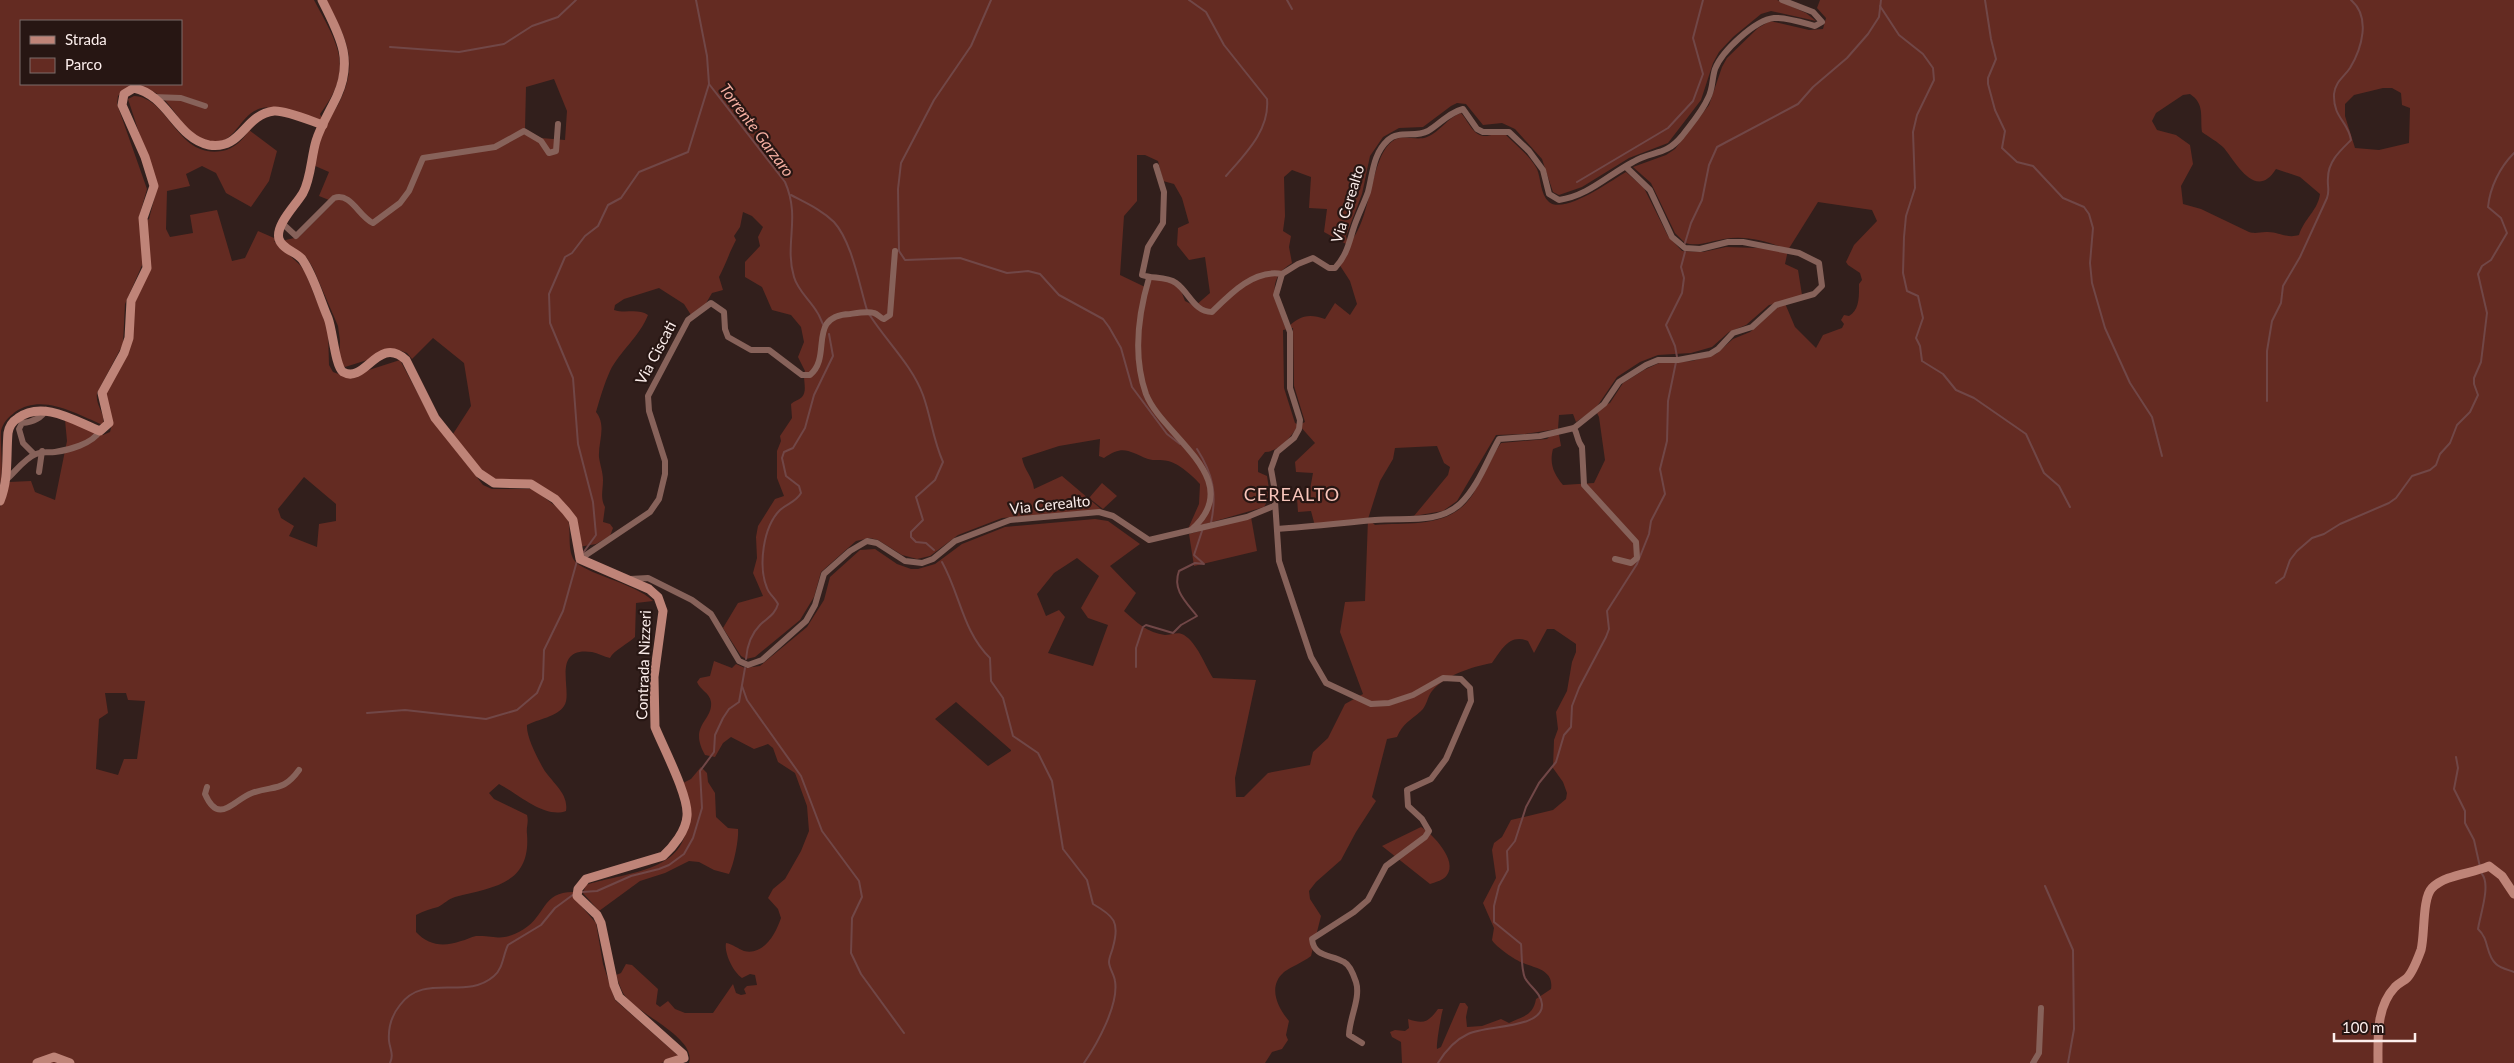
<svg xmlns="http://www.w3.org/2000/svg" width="2514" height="1063" viewBox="0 0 2514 1063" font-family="Lato,sans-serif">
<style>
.green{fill:#642b22;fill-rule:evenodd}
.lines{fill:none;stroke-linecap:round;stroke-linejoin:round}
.stream{stroke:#714747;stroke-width:2}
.street{stroke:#87625a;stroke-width:6}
.secondary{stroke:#bf8478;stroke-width:9}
.labels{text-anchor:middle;stroke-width:4.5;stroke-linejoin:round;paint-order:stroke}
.street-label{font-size:15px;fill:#fceeec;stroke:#271613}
.water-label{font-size:16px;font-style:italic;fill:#f5afa2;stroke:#271613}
.quarter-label{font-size:18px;letter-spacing:1px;fill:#f8c5bb;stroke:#271613}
</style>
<rect width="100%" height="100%" fill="#321f1c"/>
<!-- green -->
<g class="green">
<path d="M0 0H314C338 45 355 68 320 114L325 125C329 118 334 112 338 105 360 62 347 40 326 0H1777L1806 13 1816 21 1771 11 1761 14 1733 37 1719 52 1713 63 1701 100 1668 143 1629 158 1582 187 1559 195 1553 192 1542 159 1515 129 1502 123 1483 125 1466 104 1457 103 1451 106 1423 127 1399 128 1383 137 1370 156 1362 194 1346 236 1348 244C1373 222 1369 152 1396 139 1406 135 1417 141 1427 137 1440 132 1448 117 1461 113 1469 122 1473 137 1487 136 1493 135 1498 133 1504 133L1508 137C1517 146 1531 157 1537 169 1541 178 1540 194 1549 202 1564 215 1612 180 1626 172L1644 188 1668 236 1682 251 1703 252 1726 247 1786 249C1767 241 1745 235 1724 239 1711 241 1698 247 1685 243L1675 233 1651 183 1633 167 1666 155 1675 149 1709 105 1722 67 1727 58 1758 28 1770 21 1809 30 1823 29 1826 18 1817 8 1820 0H2514V1063H1402L1401 1042 1392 1037 1390 1032 1395 1030 1405 1031 1409 1028 1408 1019C1423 1024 1428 1023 1438 1009H1443C1441 1015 1436 1045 1437 1049L1441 1047 1460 1003H1465L1468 1007 1466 1017 1467 1027 1482 1026 1501 1019 1509 1023C1523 1016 1533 1016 1536 999L1551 989C1554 970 1536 968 1523 963 1515 960 1496 947 1492 940L1494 928 1483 903 1496 878 1492 850 1494 843 1502 837 1511 820 1553 810 1566 799 1567 793 1563 782 1553 768 1554 740 1558 729 1556 712 1567 691 1572 662 1576 652V644L1554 629H1547L1534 653 1528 641C1509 633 1501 651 1492 663 1471 667 1446 675 1432 691 1427 697 1427 706 1421 711 1410 721 1403 723 1397 737L1387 739 1372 797 1376 801 1356 832 1341 860 1316 882 1309 891 1310 899 1321 916 1311 956C1302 963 1292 966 1284 972 1267 987 1278 1008 1289 1021L1286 1035 1288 1040 1282 1049 1272 1052 1265 1063H689C697 1038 638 1014 626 997 621 991 619 983 616 975L621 973 626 964 632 965 658 989 656 1004 660 1007 668 1001 675 1009 685 1013H713L733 984 736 993 741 995 746 994 744 989 747 986 757 985 755 975 750 974 742 978C733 972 724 953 726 943 733 944 738 949 744 951 764 956 776 933 781 918L778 909 768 898 773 889 785 879 801 851 809 831 807 806 795 773 778 762 773 748 768 744 754 749 731 737 723 743 715 757 705 755C688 725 713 721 711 702 710 693 700 690 697 682L700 678 710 676 714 661 732 668 736 664 745 668 760 666 807 627 824 600 830 577 860 550 875 549 897 564 911 569H918L935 564 962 544 1005 527 1095 519 1108 521 1140 544 1110 566 1136 593 1124 611C1136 622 1148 633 1165 635 1171 635 1178 631 1184 635 1197 643 1205 665 1213 678L1256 680 1235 778 1236 797H1244L1268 773 1310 765 1313 752 1328 738 1345 704 1363 694 1340 632 1345 602 1365 601 1368 519 1315 526 1311 511 1298 512 1297 498 1309 495 1313 473 1296 472 1295 462 1315 443 1299 425C1290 437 1281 451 1265 452L1258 461V472L1267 476C1269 489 1271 496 1264 507L1188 529 1199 504 1200 484C1193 476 1178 463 1168 461 1161 459 1154 461 1148 459 1129 452 1124 444 1104 458L1099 456 1100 439 1059 446 1022 458C1024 470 1033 477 1034 489L1062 476 1102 510 1002 518 958 535 930 556 917 559 902 555 878 540 870 538 856 541 821 572 814 597 800 620 755 657 746 659 741 656 723 628 738 603 763 596 753 573 757 558 756 537 758 526 775 499 784 496 777 478V451L781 441 780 436 792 418 791 404C794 401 799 400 802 397 808 390 802 379 805 371L798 357 804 342 801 327 791 315 772 310 762 287 745 277V282V262L760 246 758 237 763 227 752 216 743 212 740 227 734 236 736 240C729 253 726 264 719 277L723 290 712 293 705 305 691 315 684 304 659 288 624 299 615 305 614 310C625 314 638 308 648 315 640 336 620 351 610 371 604 384 600 398 596 412 607 426 598 442 599 457 600 465 603 472 603 480 603 490 600 498 605 507L603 522 610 524 613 528 610 536 596 544 579 547 578 524 556 497 534 482 492 480 447 439 483 485 492 489H533L566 514C573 528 566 547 574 560 582 573 635 583 653 601L636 603 635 637C628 644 614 650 610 658 604 657 598 653 592 652 549 646 574 693 564 706 557 717 538 719 527 725 526 736 537 757 543 768 551 782 569 793 566 811 545 819 518 794 499 784L489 793 494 799 527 815C529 822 526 827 527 834 531 885 493 887 455 897 448 899 444 904 438 907 430 909 424 911 416 915V932C429 946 444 947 461 941 466 940 471 937 476 936 497 935 501 943 524 929 546 915 542 892 573 892L575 899 596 923 603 964 615 1000 681 1058 661 1063H0V507L9 482 31 481 35 492 55 500 67 441 65 420 103 435 110 432 112 424 104 396 123 362 135 298 150 267 146 221 149 219 157 188 128 99 134 96C169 97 177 159 222 151 234 149 243 140 249 130L277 151 269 181 251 207 226 193 216 173 202 166 186 174 190 186 167 191 166 229 170 237 193 233 190 215 217 210 232 261 245 258 258 231 281 241 299 237 334 202 319 196 329 172 313 165 325 125C309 120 278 105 262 108 238 113 236 149 207 141 181 134 174 99 150 90 143 88 130 90 123 90L118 96 117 104 147 189 139 217 143 263 125 304 123 344 97 393C95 406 106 413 103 425 76 414 43 393 15 412 9 417 3 422 1 431 0 448 4 468 0 485ZM21 21H181V84H21ZM554 79 567 111 565 140 541 138 525 129 526 87ZM2383 88H2392L2401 93 2402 105 2410 108 2409 143 2379 150 2355 148 2345 116V104L2354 95ZM2190 94C2205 104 2200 116 2202 132 2209 137 2218 142 2224 148 2236 163 2256 201 2276 169L2300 177 2320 194C2318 210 2304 219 2299 235 2286 239 2278 231 2266 232 2259 232 2256 234 2249 232L2201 209 2183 204 2181 186 2193 164 2190 145 2176 135 2157 130 2152 121 2156 113 2183 95ZM1137 155H1145L1158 161 1163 181 1174 184 1182 198 1189 223 1178 228 1177 245 1189 260 1205 257 1210 293 1195 306 1185 301 1177 280 1148 277 1145 287 1120 275 1124 216 1137 201ZM1292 170 1311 177 1309 208 1327 209 1324 232 1348 245 1339 264 1350 281 1357 304 1350 315 1335 303 1325 319C1308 313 1299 316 1286 329 1277 304 1263 280 1292 263L1289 247 1291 236 1283 231 1285 216 1284 177ZM1818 202 1872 210 1877 221 1854 245 1846 262 1848 265 1860 273 1862 280 1859 284C1859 295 1860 310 1849 316L1844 315 1841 320 1844 324 1842 328 1823 335 1816 348 1795 327 1784 301 1802 295 1798 270 1785 264 1788 250ZM274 241H281L307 258 313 268 338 326 340 341 339 363 345 367 399 350 407 353 412 359 433 338 464 363 471 406 453 434 427 411 400 360 347 377 333 372 329 365 328 329 305 272 300 265ZM1783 302 1750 332 1733 339 1716 354 1692 361 1659 363 1644 370 1623 383 1610 403 1596 408 1617 377 1640 362 1658 355 1691 353 1712 347 1729 332 1746 325 1769 305ZM1293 328 1294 386 1305 422 1299 425 1295 423 1284 388 1283 330ZM1595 409 1599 417 1605 460 1594 483 1563 485C1554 474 1549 464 1553 449L1561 446 1558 429 1559 415 1573 414 1576 422ZM1557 429 1547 439 1501 443C1490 459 1483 477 1473 494 1451 529 1410 522 1375 525L1368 519 1380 481 1393 459 1395 448 1437 446 1444 463 1450 467 1448 475 1414 516 1443 511 1457 501 1496 435 1525 434ZM304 477 336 504V521L319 524 317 547 289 536 294 526 281 518 278 509ZM1077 558 1099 576 1081 608 1088 618 1108 625 1093 666 1048 653 1065 617 1059 610 1046 616 1037 594 1054 573ZM105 693H126L128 700 145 701 137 759H124L118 775 96 769 99 719 108 713ZM956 702 1011 750V751L988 766 935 719Z"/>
<polygon points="1102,483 1117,496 1103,509 1089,498"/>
<polygon points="1251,517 1257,551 1194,566 1189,534"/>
<path d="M701 767 707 773 708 782 715 793 716 817 728 828 738 829C739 839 734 864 729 874L714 870 699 862 689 861 665 873 640 881 599 911 583 893 586 885C617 874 676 873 685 834 688 822 682 797 681 784L691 779Z"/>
<path d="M1421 827C1433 834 1458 861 1447 875 1444 880 1436 882 1430 884L1382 846Z"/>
</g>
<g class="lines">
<!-- stream -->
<g class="stream">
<path d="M696 0 707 56 709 84 785 182C801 218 784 244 794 277 798 291 810 300 817 312 820 316 821 321 824 326"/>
<polyline points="991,0 971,46 934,100 901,163 898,189 899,251 905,260 960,258 1007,273 1028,271 1040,274 1059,295 1103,319 1109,327 1121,348 1132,387 1167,434 1180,444"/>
<path d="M1189 0 1206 12 1224 45 1267 99C1270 130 1245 154 1226 176"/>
<polyline points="1287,0 1292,9"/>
<polyline points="1985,0 1991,39 1996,59 1988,78 1988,84 1995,110 2005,131 2002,148 2017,162 2033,166 2063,198 2084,207 2089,214 2093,228 2090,263 2092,283 2105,328 2130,383 2152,417 2162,456"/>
<polyline points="1880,6 1899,35 1923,54 1933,68 1934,80 1917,115 1913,132 1915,188 1906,216 1904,237 1903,273 1907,291 1918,296 1923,318 1916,338 1920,346 1922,361 1943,374 1956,390 1974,398 2026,434 2044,473 2059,486 2070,507"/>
<polyline points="390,47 459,52 504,44 532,26 558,17 576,0"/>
<polyline points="1577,182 1668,128 1693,101 1703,74 1693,38 1703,0"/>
<path d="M791 195C806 203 822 210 834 222 852 242 859 284 867 310"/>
<polyline points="1685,243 1691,223 1702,200 1709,165 1717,147 1798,104 1813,87 1847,58 1868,34 1879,17 1881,0"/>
<path d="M869 314C886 341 912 365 923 395 931 417 933 440 943 462L935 480 916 497 923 520 911 532V537L916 542 926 543 934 550"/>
<polyline points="1677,357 1675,346 1666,325 1682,293 1684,278 1681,267 1685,252"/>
<path d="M2267 401V351L2272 321 2281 303 2283 286 2300 257 2327 198C2330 190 2327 186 2328 178 2328 161 2341 150 2351 140 2348 121 2333 118 2334 94 2335 82 2344 77 2350 68 2362 48 2371 17 2351 0"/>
<path d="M1197 449C1213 474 1217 494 1211 523"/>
<polyline points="583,553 596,535 593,502 578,444 573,378 550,323 549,294 565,257 572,253 585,236 598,226 608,205 621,198 639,172 688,152 709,84"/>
<path d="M942 562C960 594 963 632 990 658L991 681 1003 698 1013 736 1038 753 1052 781 1063 849 1087 880 1093 904C1114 916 1120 922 1113 947 1112 952 1109 957 1109 962 1109 968 1114 974 1115 981 1119 1005 1097 1044 1084 1063"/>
<path d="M2276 583 2284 577 2290 560 2297 551 2312 538 2324 534 2340 524 2389 503 2396 498 2412 476 2430 470 2436 465 2440 454 2450 443 2457 425 2470 412 2478 395 2474 384V378L2481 362 2487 313 2478 274 2482 266 2491 260 2507 233 2501 218 2488 207C2490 187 2500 167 2514 153"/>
<path d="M746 659C747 646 750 635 760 625 767 618 775 615 778 604 775 598 769 594 767 588 758 566 763 527 780 510 788 503 796 502 801 493L799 486 786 476 782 458 784 452 793 448 805 428 814 395 833 356 829 334"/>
<path d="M1136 667V648L1143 627 1146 625 1173 633 1181 625 1197 616C1186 602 1172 590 1179 571L1195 563 1204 564 1194 555 1202 531"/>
<polyline points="742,686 747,700 801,776 822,831 859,881 862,897 852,918 851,953 861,974 904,1033"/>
<polyline points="367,713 405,710 486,719 517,710 537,693 543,679 544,650 563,611 577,561"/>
<polyline points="2456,757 2458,768 2454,789 2465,811 2465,823 2474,840 2480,867"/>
<path d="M2482 874C2491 885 2480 915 2478 929 2490 940 2485 954 2496 964 2500 968 2509 970 2514 972"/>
<polyline points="2045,886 2073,950 2074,1029 2068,1063"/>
<polyline points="582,892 597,891 631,876 659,869 669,865 684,854 693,838 702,808 700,771 714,752 715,735 723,718 729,709 739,702 745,668"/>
<path d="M390 1063C394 1055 390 1049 389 1041 388 1028 392 1015 400 1005 424 972 466 1001 494 976 503 969 503 955 508 945L541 925 555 908 574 894"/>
<path d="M1438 1063C1446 1050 1455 1040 1468 1034 1485 1025 1544 1029 1542 1004 1541 993 1530 987 1525 978 1521 969 1522 954 1521 944L1494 922V906L1499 886 1508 870 1507 851 1515 841 1526 807 1539 783 1556 762 1564 735 1571 727 1572 706 1579 688 1606 637 1609 629 1607 611 1637 564 1649 534 1651 521 1665 494 1660 469 1667 441 1668 401 1676 362"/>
</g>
<!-- street -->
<g class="street">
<polyline points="153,97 181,98 205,106"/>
<path d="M1156 166 1164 192 1163 223 1148 247 1142 275C1152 279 1166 276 1176 283 1189 292 1194 312 1212 312 1230 294 1254 269 1282 274"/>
<path d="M283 224 296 236 334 198C351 192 359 217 373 223L400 203 409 191 423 158 495 147 524 131 541 141 549 153 556 151 558 124"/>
<path d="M1149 278C1138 315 1133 357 1146 394 1162 436 1249 480 1191 530"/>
<path d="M1574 428C1578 435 1577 441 1582 447L1584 485 1636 542 1637 558 1631 563 1615 559"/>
<path d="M34 454 23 443 19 429 22 423C33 422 41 419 46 410"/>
<polyline points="39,472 42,451"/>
<path d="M6 480C15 472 25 458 36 454 43 451 47 453 55 452 69 450 92 444 100 431"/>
<path d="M1277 529C1310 527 1342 523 1375 520 1403 517 1437 525 1460 504 1478 487 1487 460 1499 439L1540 436 1574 428 1604 404 1619 382 1646 365 1658 360H1678L1710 354 1718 349 1733 333 1752 327 1776 305 1814 294 1822 286 1819 263 1799 253 1743 242H1728L1700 249 1685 248 1672 237 1650 190 1626 167"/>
<path d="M580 559 650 512 659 499 665 474V461L649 411 648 396 688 320 711 303 724 312 725 329 728 337 751 350H769L802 375H810C833 356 806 316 850 314 857 313 868 311 874 313 878 314 880 318 884 319L890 315 895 251"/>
<polyline points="630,579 648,578 692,600 711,614 739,661 748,665 762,660 806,621 815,605 824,574 850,551 867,541 877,543 905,561 922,563 933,559 955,541 1010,520 1099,512 1113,516 1149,540 1247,517 1274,506"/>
<path d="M207 787 205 794C219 826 233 800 252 793 275 785 283 792 299 770"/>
<path d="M1362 1043 1349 1035C1349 1019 1361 998 1356 982 1354 976 1350 965 1344 962 1331 954 1314 958 1312 939L1354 912 1368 900 1386 866 1425 837 1429 831 1422 819 1408 806 1407 790 1431 779 1446 759 1471 701 1470 688 1461 679 1443 678 1413 695 1389 703 1371 704 1326 683 1311 657 1279 561 1274 486 1271 469 1277 452 1294 438 1299 429 1300 420 1290 388V332L1276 295 1282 274 1298 264 1313 258 1329 268H1335C1348 254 1349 241 1355 224 1359 213 1364 203 1368 192 1373 172 1373 154 1388 140 1399 130 1415 138 1428 131 1441 123 1448 113 1463 109L1477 129 1483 132H1509L1529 151 1543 170 1549 194 1559 200C1588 196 1608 175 1633 162 1652 150 1665 157 1682 136 1691 124 1702 112 1708 98 1713 89 1712 78 1715 69 1722 51 1755 20 1774 18 1786 17 1804 23 1815 26L1822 22 1813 12 1782 0"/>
<polyline points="2033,1063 2039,1053 2041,1008"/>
</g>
<!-- secondary -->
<g class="secondary">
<path d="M322 0C339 35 354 58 337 96 330 111 321 125 316 141 311 158 311 178 303 193 296 205 275 225 279 239 282 249 296 252 302 259 314 276 320 300 328 318 333 331 335 366 343 372 365 385 378 334 406 360L435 418 479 473 494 483 531 484 555 499 566 511 573 520 580 559 649 589 658 597 663 611 654 677 655 727C663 747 689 796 687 816 686 831 673 847 663 856L586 879 578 889 577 896 597 915 601 923 614 985 619 997 683 1054 684 1058 668 1063"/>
<path d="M0 501C9 479 6 456 8 433 9 427 13 421 18 418 43 400 75 421 100 431L109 423 102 393 124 353 129 338 131 301 147 268 143 218 154 186 145 157 122 105 124 94 134 88C168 95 177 139 209 145 243 150 243 115 274 111 286 110 311 121 323 125"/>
<polyline points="37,1063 54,1057 70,1063"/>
<path d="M2378 1063C2378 1037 2376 1007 2395 987 2399 983 2404 981 2407 978 2413 972 2418 958 2421 950 2425 935 2422 898 2432 888 2446 874 2472 874 2489 866L2502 876 2514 894"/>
</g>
</g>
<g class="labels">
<!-- street labels -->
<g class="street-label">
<text transform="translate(1348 204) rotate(-73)" y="5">Via Cerealto</text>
<text transform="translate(656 353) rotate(-62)" y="5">Via Ciscati</text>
<text transform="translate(1050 505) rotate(-6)" y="5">Via Cerealto</text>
<text transform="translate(644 665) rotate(-88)" y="5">Contrada Nizzeri</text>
</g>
<!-- water labels -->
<g class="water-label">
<text transform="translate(757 130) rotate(53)" y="6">Torrente Garzaro</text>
</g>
<!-- quarter labels -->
<g class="quarter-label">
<text x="1292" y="501">CEREALTO</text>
</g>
</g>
<!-- legend -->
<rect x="20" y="20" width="162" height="65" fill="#271613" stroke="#7c6c6a"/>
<rect x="30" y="36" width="25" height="8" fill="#bf8478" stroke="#7c6c6a"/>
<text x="65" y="45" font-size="15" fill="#fceeec">Strada</text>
<rect x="30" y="58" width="25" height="15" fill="#642b22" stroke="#7c6c6a"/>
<text x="65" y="70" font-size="15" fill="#fceeec">Parco</text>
<!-- scale -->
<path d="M2334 1033v8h81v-8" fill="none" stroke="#fceeec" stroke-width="2.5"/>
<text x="2342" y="1033" font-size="15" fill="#fceeec" stroke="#271613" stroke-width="4" paint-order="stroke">100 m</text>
</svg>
